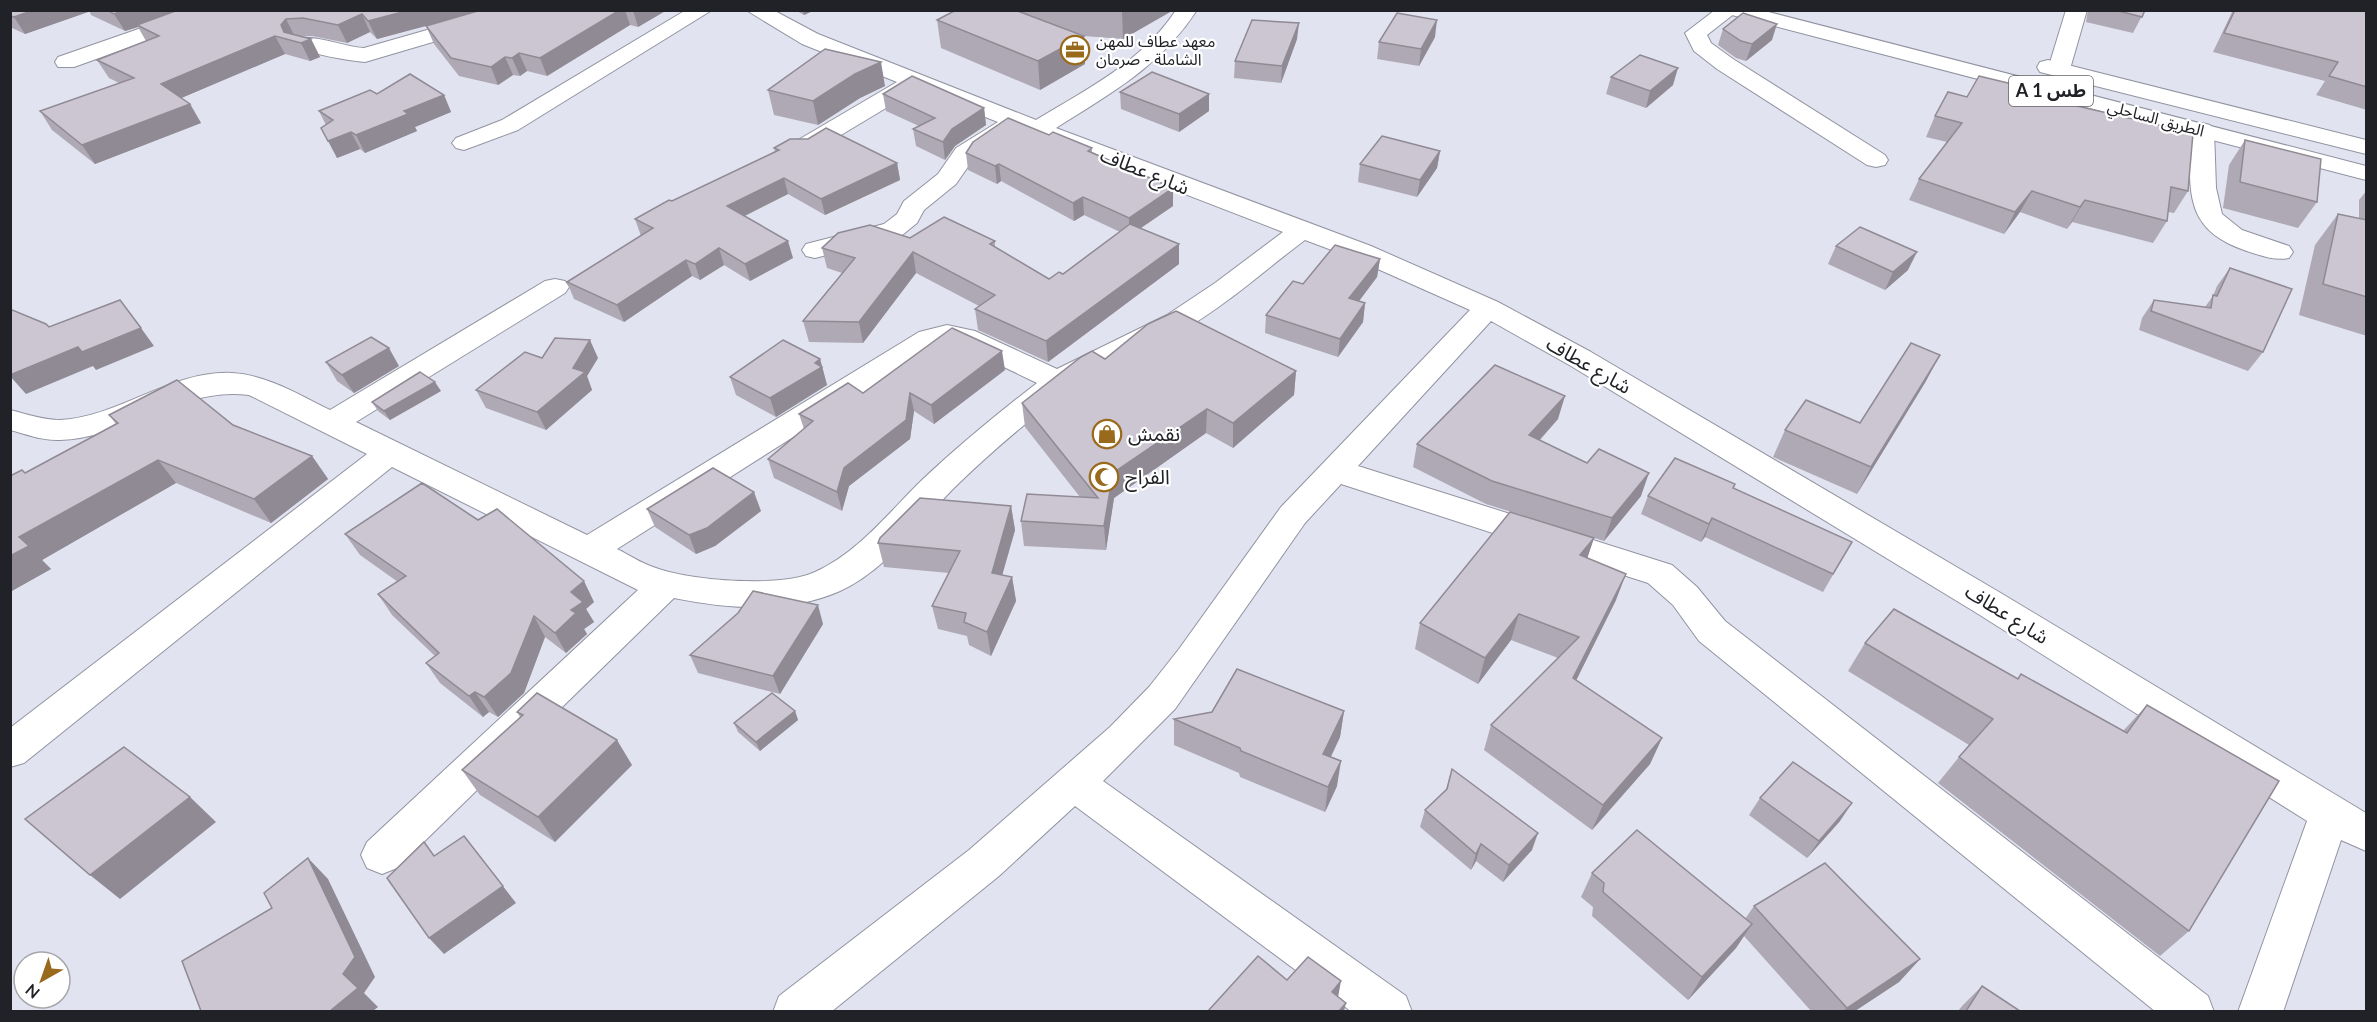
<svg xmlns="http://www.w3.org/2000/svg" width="2377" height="1022" viewBox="0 0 2377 1022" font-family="Lato,'Noto Sans Arabic',sans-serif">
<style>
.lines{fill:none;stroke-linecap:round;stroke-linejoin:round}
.minor-casing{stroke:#9193a0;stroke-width:2}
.highway-casing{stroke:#9193a0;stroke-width:2}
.minor{fill:#fff;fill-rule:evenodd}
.highway{fill:#fff;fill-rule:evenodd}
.wall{fill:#afa9b5}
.shaded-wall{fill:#8f8a93}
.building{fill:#ccc5d2;stroke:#8f8a93;stroke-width:1.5}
.labels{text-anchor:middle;stroke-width:4.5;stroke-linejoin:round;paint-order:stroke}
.far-poi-label{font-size:16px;fill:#212227;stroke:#fff;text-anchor:start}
.far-street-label{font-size:16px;fill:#212227;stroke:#fff}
.shield{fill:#fff;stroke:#646468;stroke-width:1.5}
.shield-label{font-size:18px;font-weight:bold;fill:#212227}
.street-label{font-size:20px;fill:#212227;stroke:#fff}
.poi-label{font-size:20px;fill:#212227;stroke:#fff;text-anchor:start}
</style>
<rect width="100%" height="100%" fill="#e1e3f1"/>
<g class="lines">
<!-- minor casing -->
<g class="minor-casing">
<g id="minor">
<polygon points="193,10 224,10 221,14 74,67 58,67 55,62 58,57"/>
<path d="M497 10H531L528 14 365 62C341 60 319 54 295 49L292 44 295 39C316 34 343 47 364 48Z"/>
<polygon points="686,10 712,10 518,130 464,150 456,148 452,143 456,138 502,120"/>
<path d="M746 10H773L818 34 1036 120C1087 89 1142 62 1176 10H1197C1160 67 1111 93 1056 128L1371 246 1498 302 1591 352 1999 592 2366 813V851L2341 840 2283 1012H2238L2307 821 1975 612 1571 366 1491 321 1358 466 1672 565 1697 587 1725 621 2208 996 2214 1012H2156L1699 641 1673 605 1648 583 1341 484 1305 523 1175 709 1103 781 1406 996 1412 1012H1352L1075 806 999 876 831 1012H773L779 996 969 850 1110 727 1149 687 1179 649 1281 507 1470 310 1353 258 1305 240C1266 269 1230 302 1188 327 1149 350 1104 362 1068 390 1029 420 992 451 957 485 920 521 888 569 840 591 788 614 729 609 674 598L397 868 382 874 367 868 361 855 367 842 638 590 392 467 24 763 10 767V728L367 454 249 395C181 386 127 438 60 440 43 441 26 434 10 430V410C26 414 44 420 60 420 120 417 171 370 232 373 268 375 299 395 330 410L545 281 555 279 565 281 569 287 565 293 356 422 587 535 919 332 947 325 975 331 1057 369 1167 315 1215 283 1283 232 1014 128 974 158 956 184 924 210 917 223 901 236 815 258 806 256 802 250 806 244 884 224 897 214 904 201 938 174 956 148 998 122 916 90 811 153 802 155 793 153 790 148 793 143 897 82 802 44ZM947 343 958 345 1037 383C997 414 958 446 922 480 889 512 859 552 815 572 780 588 690 581 653 567 641 563 629 555 617 549L938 345Z"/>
<polygon points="1715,10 1739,10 1707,35 1711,43 1733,59 1885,155 1888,160 1885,165 1876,167 1867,165 1717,69 1694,51 1685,33"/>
<polygon points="2066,10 2087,10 2070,69 2067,74 2051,74 2048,69"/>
<path d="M2202 123 2210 125 2214 130 2216 188 2222 214 2242 230 2289 246 2293 252 2289 258C2274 261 2259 255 2244 250 2180 228 2191 186 2190 130L2194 125Z"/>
</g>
</g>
<!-- highway casing -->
<g class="highway-casing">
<g id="highway">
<polygon points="1725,10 1761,10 2366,166 2366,180 1728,14"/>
<polygon points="2048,60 2366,140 2366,154 2040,72 2037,67 2040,62"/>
</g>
</g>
<!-- minor -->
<use href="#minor" class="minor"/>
<!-- highway -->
<use href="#highway" class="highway"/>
</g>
<!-- wall -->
<g class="wall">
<polygon points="10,10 88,10 88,12 25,34 10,27"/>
<polygon points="89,10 667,10 638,27 630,25 547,76 527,71 520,76 513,75 498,85 459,76 434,44 426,26 436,23 377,39 370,32 347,43 312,36 301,36 311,39 320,57 310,61 285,54 181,98 190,104 201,123 95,164 52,130 40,111 119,83 109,78 97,60 146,41 138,27 125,31 91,15"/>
<polygon points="795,10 815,10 804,15"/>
<polygon points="956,10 1170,10 1170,12 1123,39 1084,36 1085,64 1040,90 941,48 937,20"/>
<polygon points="2088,10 2145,10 2133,33 2086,22"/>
<polygon points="2233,10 2367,10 2367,110 2316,95 2325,81 2213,52"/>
<polygon points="1723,29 1772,40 1746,61 1736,58 1718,45"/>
<polygon points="1435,37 1419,66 1377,59 1379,42"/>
<polygon points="1297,39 1281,83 1234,78 1235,61"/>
<polygon points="1611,77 1673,85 1646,108 1606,94"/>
<polygon points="885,86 860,98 818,125 774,115 768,90"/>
<polygon points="1120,92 1209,94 1209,111 1179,132 1121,109"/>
<polygon points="377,94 444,95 451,112 415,127 417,131 365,153 360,149 337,158 326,125 319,111"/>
<polygon points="883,94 984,108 986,125 955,146 945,160 916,146 913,129 919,126 886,111"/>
<polygon points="1967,97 2077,106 2188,191 2174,213 2168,212 2167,221 2153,243 2072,222 2067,229 2020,212 2004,234 1909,200 1919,179 1947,142 1926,137 1935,116"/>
<polygon points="1049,135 1092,148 1092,152 1173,188 1173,206 1141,228 1179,244 1179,264 1048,362 978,330 975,309 979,306 916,273 863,343 809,342 803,321 842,273 827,268 822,248 910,238 995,241 995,247 1049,279 1063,274 1120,232 1084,215 1074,221 1001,181 997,184 968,170 966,153"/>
<polygon points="2245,140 2317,202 2298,228 2223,208 2229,165"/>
<polygon points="774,148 897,163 900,180 825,215 788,194 745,216 793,258 750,281 724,265 700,280 692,276 624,322 574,299 567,282 641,236 635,219 775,152"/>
<polygon points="1440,151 1437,168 1417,197 1358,182 1360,164"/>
<polygon points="2367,190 2367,336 2299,315 2315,245 2338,214 2359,219 2359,200"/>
<polygon points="1836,246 1908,270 1885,290 1828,264"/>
<polygon points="1380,259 1377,277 1359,301 1365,303 1363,322 1338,357 1265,333 1266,315 1303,284"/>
<polygon points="2230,268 2263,352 2248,371 2139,330 2142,318 2154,300 2205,307 2213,296 2217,286"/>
<polygon points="542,358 598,358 587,376 592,390 546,430 486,408 476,390"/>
<polygon points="820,359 827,385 776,417 736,395 730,377"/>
<polygon points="1105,359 1296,371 1294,395 1233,448 1206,433 1114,498 1106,550 1024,546 1021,521 1080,497 1025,427 1022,403"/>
<polygon points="326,362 399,366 354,393 337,381"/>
<polygon points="1005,370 934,424 914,411 910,439 849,486 842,511 774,478 768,459 804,429 799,414 863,393"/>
<polygon points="1926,381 1857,494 1773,457 1785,430 1860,423"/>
<polygon points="441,391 390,420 378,411 372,402"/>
<polygon points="109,415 233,425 312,456 328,479 271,523 176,483 42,560 51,569 10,592 25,473 116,424"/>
<polygon points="1558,419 1540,440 1641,496 1604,541 1486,504 1413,467 1417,444"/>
<polygon points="1735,484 1734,489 1852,542 1823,592 1705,537 1701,542 1641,514 1648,496"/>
<polygon points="1011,506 1015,530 1002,575 1012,577 1016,601 991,656 969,645 967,636 938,629 932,606 949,573 884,567 878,543"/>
<polygon points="647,509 761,511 715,546 696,554 655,527"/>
<polygon points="345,534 594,602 586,609 594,622 584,629 587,634 566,653 545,637 524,693 498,717 489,712 483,717 440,683 426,663 435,656 392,615 378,594 398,582 360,555"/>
<polygon points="1594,538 1587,558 1616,600 1576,680 1662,738 1650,764 1592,830 1484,750 1491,725 1558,658 1511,640 1478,684 1415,649 1420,623"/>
<polygon points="738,613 823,624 780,694 698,673 690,655"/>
<polygon points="1865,643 2018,679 2123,731 2147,705 2189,931 2160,956 1938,783 1959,757 1969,745 1848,671"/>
<polygon points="795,711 798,720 760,751 738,732 734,723"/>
<polygon points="1344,711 1340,737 1331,757 1337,786 1325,812 1240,777 1239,773 1174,745 1174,719"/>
<polygon points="517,712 632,765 555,842 480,795 462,770 520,717"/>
<polygon points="1452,769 1532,850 1503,882 1476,861 1471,870 1420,827 1425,810 1446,790"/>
<polygon points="1760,798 1840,821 1807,858 1749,815"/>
<polygon points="1592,873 1745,919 1754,906 1920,959 1899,982 1855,1011 1811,1011 1744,936 1736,948 1688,1000 1592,916 1593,907 1581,897"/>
<polygon points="1982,986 2020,1011 1958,1011 1963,1005"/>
</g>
<!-- shaded-wall -->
<g class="shaded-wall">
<polygon points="34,10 88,10 88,12 25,34 14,17"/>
<polygon points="123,10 185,10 137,25 138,27 125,31 114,14"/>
<polygon points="410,10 486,10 377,39 368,21"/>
<polygon points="620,10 625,10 630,25 547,76 540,58"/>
<polygon points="633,10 667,10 638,27"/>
<polygon points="803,10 815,10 804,15"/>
<polygon points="1123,10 1170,10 1170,12 1123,39 1122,11"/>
<polygon points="362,14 370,32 347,43 338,25"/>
<polygon points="286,19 295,37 287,39 281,25"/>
<polygon points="1437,20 1435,37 1419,66 1421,49"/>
<polygon points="1299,23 1297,39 1281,83 1282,66"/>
<polygon points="1777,24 1772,40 1746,61 1752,44"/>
<polygon points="275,36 285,54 172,102 161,84"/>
<polygon points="1084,36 1085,64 1040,90 1038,61"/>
<polygon points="311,39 320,57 310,61 301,43"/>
<polygon points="519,53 527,71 520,76 512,58"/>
<polygon points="505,57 513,75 498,85 491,67"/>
<polygon points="881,62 885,86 860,98 818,125 813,101 855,74"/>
<polygon points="1678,68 1673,85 1646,108 1650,91"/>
<polygon points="1209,94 1209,111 1179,132 1179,114"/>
<polygon points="444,95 451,112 415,127 417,131 365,153 356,135 404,111"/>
<polygon points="190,104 201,123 95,164 82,145"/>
<polygon points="984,108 986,125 955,146 945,160 943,142 952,129"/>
<polygon points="351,132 360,149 337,158 328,141"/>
<polygon points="1440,151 1437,168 1417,197 1420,180"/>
<polygon points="897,163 900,180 825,215 821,199"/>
<polygon points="999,164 1001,181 997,184 995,166"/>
<polygon points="784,178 788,194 732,222 727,206"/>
<polygon points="1173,188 1173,206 1129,236 1129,218"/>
<polygon points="2032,191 2020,212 2004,234 2015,212"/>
<polygon points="1083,197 1084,215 1074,221 1073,203"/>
<polygon points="2085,200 2072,222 2067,229 2080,207"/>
<polygon points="788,241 793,258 750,281 745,264"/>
<polygon points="1179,244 1179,264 1048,362 1046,341"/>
<polygon points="719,248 724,265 700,280 695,264"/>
<polygon points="913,252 916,273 863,343 859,322"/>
<polygon points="1917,252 1908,270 1885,290 1893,272"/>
<polygon points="1380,259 1377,277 1347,317 1349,298"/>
<polygon points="686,260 692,276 624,322 617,305"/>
<polygon points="1365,303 1363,322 1338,357 1340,339"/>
<polygon points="141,328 154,346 96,370 93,366 26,394 10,376 10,375 78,347"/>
<polygon points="590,340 598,358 587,376 592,390 546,430 537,412 573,368"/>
<polygon points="389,348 399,366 354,393 342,375"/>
<polygon points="1002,351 1005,370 934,424 931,405"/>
<polygon points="1940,355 1926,381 1857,494 1871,467"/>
<polygon points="820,359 827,385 776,417 770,398"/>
<polygon points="1296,371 1294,395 1233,448 1233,423"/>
<polygon points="435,382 441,391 390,420 384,411"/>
<polygon points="910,393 914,411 910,439 849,486 842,511 837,492 844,468"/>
<polygon points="1565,396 1558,419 1523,458 1529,435"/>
<polygon points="1207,409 1206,433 1114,498 1106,550 1104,526 1113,473"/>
<polygon points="312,456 328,479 271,523 254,499"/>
<polygon points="158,460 176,483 42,560 51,569 10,592 10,556 19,537"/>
<polygon points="1649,473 1641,496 1604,541 1612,518"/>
<polygon points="754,492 761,511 715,546 696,554 689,535"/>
<polygon points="1011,506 1015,530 996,597 992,573"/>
<polygon points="1712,518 1705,537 1701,542 1709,524"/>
<polygon points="1594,538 1585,565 1580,555"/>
<polygon points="1626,574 1616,600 1564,705 1573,678"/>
<polygon points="1012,577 1016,601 991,656 987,632"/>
<polygon points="584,581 594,602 586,609 594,622 584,629 587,634 566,653 555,633 571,592"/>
<polygon points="818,605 823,624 780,694 773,676"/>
<polygon points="1519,614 1511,640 1478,684 1485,658"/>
<polygon points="534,616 545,637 524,693 498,717 484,697"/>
<polygon points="475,692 489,712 483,717 469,696"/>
<polygon points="795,711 798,720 760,751 756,742"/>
<polygon points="1344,711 1340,737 1320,779 1323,754"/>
<polygon points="1662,738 1650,764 1592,830 1603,805"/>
<polygon points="617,740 632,765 555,842 538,817"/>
<polygon points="1341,761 1337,786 1325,812 1328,787"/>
<polygon points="190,797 216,822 120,899 90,875"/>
<polygon points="1852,803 1840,821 1807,858 1819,841"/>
<polygon points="1538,833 1532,850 1503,882 1509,865"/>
<polygon points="464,836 516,903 444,954 429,938"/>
<polygon points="1481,844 1476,861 1471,870 1476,854"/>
<polygon points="308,858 328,879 375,977 364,993 378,1007 373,1011 330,1011 343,974"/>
<polygon points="1752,924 1736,948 1688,1000 1702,977"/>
<polygon points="1920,959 1899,982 1855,1011 1843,1011 1847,1008"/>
<polygon points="1341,981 1337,1003 1332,992"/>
<polygon points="1346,1003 1344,1011 1339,1011"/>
</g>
<!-- building -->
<g class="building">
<polygon points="10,10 34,10 14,17 10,16"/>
<polygon points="107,10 123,10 114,14"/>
<polygon points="178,10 410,10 368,21 362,14 338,25 303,18 286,19 281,25 284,32 311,39 301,43 275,36 161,84 190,104 82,145 40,111 134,78 97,60 159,36 137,25"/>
<polygon points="481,10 620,10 540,58 519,53 512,58 505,57 491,67 451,58 426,26"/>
<polygon points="956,10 1015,10 1084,36 1038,61 937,20"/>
<polygon points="2115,10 2145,10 2142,17"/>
<polygon points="2235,10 2367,10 2367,87 2329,76 2338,62 2224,33"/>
<polygon points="1397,13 1437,20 1421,49 1379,42"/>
<polygon points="1743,13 1777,24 1752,44 1741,41 1723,29"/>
<polygon points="1252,20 1299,23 1282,66 1235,61"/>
<polygon points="825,49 881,62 855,74 813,101 768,90"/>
<polygon points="1640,55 1678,68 1650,91 1611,77"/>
<polygon points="1152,72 1209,94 1179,114 1120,92"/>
<polygon points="410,74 444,95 404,111 408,114 356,135 351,132 328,141 321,128 333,120 319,111 370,90 377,94"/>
<polygon points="912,76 984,108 952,129 943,142 913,129 935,118 883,94"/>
<polygon points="1979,76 2079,100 2077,106 2193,133 2188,191 2171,187 2167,221 2085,200 2080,207 2032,191 2015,212 1919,179 1962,123 1935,116 1948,92 1967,97"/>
<polygon points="1008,118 1049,135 1053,132 1092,148 1088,151 1173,188 1129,218 1083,197 1073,203 999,164 995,166 966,153 973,142"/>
<polygon points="826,128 897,163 821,199 784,178 727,206 788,241 745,264 719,248 695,264 686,260 617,305 567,282 653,228 635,219 669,200 672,201 779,150 774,148 790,139 808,139"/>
<polygon points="1382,136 1440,151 1420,180 1360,164"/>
<polygon points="2245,140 2321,159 2317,202 2240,182"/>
<polygon points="2338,214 2367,220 2367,297 2323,284"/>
<polygon points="944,217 995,241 990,244 1049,279 1059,272 1063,274 1130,224 1179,244 1046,341 975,309 995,295 913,252 859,322 803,321 855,258 822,248 838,233 870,225 910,238"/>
<polygon points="1860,227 1917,252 1893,272 1836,246"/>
<polygon points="1335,245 1380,259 1349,298 1365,303 1340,339 1266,315 1293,281 1303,284"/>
<polygon points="2230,268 2292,289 2263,352 2151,311 2154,300 2211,308 2213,295 2217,296"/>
<polygon points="120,300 141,328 82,352 78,347 10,375 10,309 46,324 49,327"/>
<polygon points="1176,311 1296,371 1233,423 1207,409 1113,473 1104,526 1021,521 1027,494 1098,498 1022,403 1081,357 1092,351 1105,359 1148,324"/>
<polygon points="952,328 1002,351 931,405 910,393 906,420 844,468 837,492 768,459 813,421 799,414 848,383 863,393"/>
<polygon points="371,337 389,348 342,375 326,362"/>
<polygon points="555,338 590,340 573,368 585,372 537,412 476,390 525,352 542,358"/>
<polygon points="783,340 820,359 815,363 822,367 770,398 730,377"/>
<polygon points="1911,343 1940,355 1871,467 1785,430 1806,400 1860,423"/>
<polygon points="1495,365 1565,396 1529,435 1587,463 1599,449 1649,473 1612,518 1492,481 1417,444"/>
<polygon points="420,372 435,382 384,411 372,402"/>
<polygon points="177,380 233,425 312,456 254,499 158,460 19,537 29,546 10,556 10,476 22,470 25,473 118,423 109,415"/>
<polygon points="1675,458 1735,484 1733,488 1852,542 1833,574 1712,518 1709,524 1648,496"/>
<polygon points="713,468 754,492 707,528 689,535 647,509"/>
<polygon points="422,483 478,520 497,509 584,581 571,592 583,602 571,610 576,613 555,633 534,616 511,673 484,697 475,692 469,696 426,663 439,653 378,594 406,576 345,534"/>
<polygon points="920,498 1011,506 992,573 1012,577 987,632 964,622 966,613 932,606 960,551 878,543 880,538"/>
<polygon points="1510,512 1594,538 1580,555 1626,574 1573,678 1662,738 1603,805 1491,725 1579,637 1519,614 1485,658 1420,623"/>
<polygon points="753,591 818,605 773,676 690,655 738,613"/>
<polygon points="1894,609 2018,679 2021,674 2127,733 2147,705 2279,781 2189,931 1959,757 1993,719 1865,643"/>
<polygon points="1237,669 1344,711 1323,754 1341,761 1328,787 1241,751 1240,748 1174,719 1212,712"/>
<polygon points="537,693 617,740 538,817 462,770 523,715 517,712"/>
<polygon points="772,693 795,711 756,742 734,723"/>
<polygon points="124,747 190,797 90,875 25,819"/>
<polygon points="1793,762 1852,803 1819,841 1760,798"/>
<polygon points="1452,769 1538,833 1509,865 1481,844 1476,854 1425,810 1447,789"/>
<polygon points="1637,830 1752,924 1702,977 1603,892 1604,883 1592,873"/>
<polygon points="464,836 503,886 429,938 387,878 424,842 434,856"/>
<polygon points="308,858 355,957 343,974 358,988 330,1011 201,1011 182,961 272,908 264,893"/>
<polygon points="1825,863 1920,959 1847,1008 1754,906"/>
<polygon points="1258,956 1287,980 1308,957 1341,981 1332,992 1346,1003 1339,1011 1208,1011"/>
<polygon points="1982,986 2020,1011 1966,1011"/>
</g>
<!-- icons -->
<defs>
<g id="office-ring" transform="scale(1.5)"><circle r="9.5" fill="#fff" stroke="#996a1b" stroke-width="1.5"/><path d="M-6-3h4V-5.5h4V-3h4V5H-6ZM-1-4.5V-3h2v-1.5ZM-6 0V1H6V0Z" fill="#996a1b"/></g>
<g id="shop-ring" transform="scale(1.5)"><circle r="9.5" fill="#fff" stroke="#996a1b" stroke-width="1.5"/><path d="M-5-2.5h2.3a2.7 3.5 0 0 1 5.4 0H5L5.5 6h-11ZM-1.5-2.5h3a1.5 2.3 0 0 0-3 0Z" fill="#996a1b"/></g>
<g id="mosque-ring" transform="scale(1.5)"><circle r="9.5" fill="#fff" stroke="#996a1b" stroke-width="1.5"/><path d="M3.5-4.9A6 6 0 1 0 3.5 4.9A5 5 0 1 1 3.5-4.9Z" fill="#996a1b"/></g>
</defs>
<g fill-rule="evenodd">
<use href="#office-ring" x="1075" y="50"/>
<use href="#shop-ring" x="1107" y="434"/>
<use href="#mosque-ring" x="1104" y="477"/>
</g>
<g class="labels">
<!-- far-poi labels -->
<g class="far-poi-label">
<text x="1096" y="47">معهد عطاف للمهن<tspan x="1096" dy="18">الشاملة - صرمان</tspan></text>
</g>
<!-- far-street labels -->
<g class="far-street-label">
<text transform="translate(2156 118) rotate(15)" y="6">الطريق الساحلي</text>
</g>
<!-- shield labels -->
<rect class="shield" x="2009" y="76" width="84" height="30" rx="4.5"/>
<g class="shield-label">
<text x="2051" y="97">A 1 طس</text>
</g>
<!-- street labels -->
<g class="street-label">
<text transform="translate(1145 171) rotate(22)" y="7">شارع عطاف</text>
<text transform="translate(1589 365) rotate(30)" y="7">شارع عطاف</text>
<text transform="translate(2007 614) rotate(32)" y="7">شارع عطاف</text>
</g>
<!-- poi labels -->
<g class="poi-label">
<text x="1128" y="441">نقمش</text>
<text x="1125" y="484">الفراح</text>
</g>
</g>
<!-- border -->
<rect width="2377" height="1022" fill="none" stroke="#212227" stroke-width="24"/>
<!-- north arrow -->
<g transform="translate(42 980) rotate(220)"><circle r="28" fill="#ffffff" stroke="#a6a7a9" stroke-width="1.5"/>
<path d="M0-4.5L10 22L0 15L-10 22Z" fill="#996a1b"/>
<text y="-9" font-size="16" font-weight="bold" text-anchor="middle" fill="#212227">N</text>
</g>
</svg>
